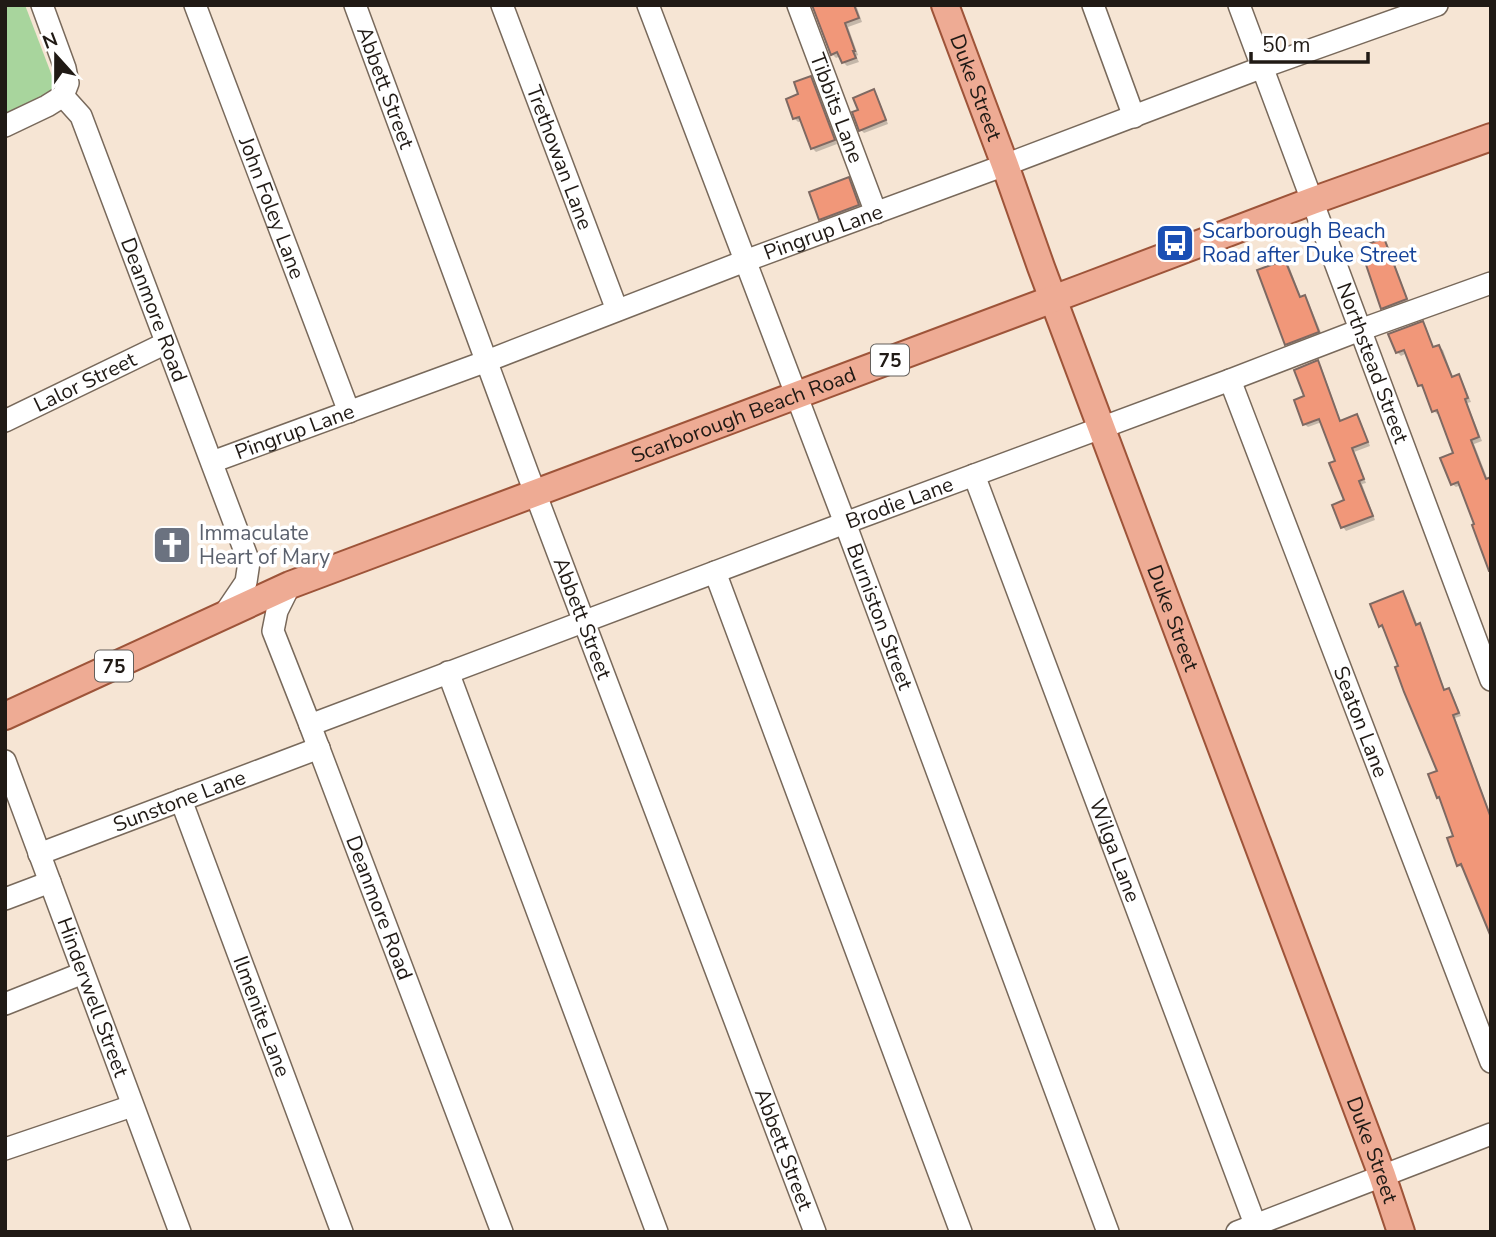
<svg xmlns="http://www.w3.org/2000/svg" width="1496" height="1237" viewBox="0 0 1496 1237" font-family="'Nunito Sans',sans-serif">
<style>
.green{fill:#a8d59d}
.shadow{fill:#0003}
.building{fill:#f19779;stroke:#7e6962;stroke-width:2}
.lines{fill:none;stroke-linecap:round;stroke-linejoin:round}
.minor-casing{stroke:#78695b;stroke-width:24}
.major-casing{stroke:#9e5439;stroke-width:30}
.minor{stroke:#fff;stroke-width:21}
.major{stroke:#eeab94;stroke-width:26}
.labels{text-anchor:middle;stroke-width:7;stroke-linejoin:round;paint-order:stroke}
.shield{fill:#fff;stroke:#635f5b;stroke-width:2}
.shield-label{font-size:19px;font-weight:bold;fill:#201a15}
.street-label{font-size:21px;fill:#201a15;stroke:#fff}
.transit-label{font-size:21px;fill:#164399;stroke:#fff;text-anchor:start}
.worship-label{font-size:21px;fill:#5b616d;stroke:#fff;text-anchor:start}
</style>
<rect width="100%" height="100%" fill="#f6e5d4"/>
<!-- green -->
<polygon class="green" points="5,5 25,5 57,89 5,114"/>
<!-- shadow -->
<g class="shadow">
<polygon points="818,5 856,5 862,22 848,27 858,55 856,56 859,62 847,66 843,62 841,56 836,58 832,54"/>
<polygon points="810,78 814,82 837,144 816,152 812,148 802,121 798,122 794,118 801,95"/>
<polygon points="874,92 877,95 888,124 864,133 861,130 860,111"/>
<polygon points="848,179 854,185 864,211 826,225 821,219"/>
<polygon points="1383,240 1387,243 1409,303 1386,311 1382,308"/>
<polygon points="1285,262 1289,266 1301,298 1305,297 1308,301 1322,335 1290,348 1286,344"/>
<polygon points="1423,323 1426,327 1434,349 1439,347 1443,350 1453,378 1459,376 1462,380 1471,402 1467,403 1482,441 1474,444 1488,480 1491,483 1491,572 1484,554 1476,525 1461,485 1456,487 1452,484 1455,454 1440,413 1437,414 1434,411 1425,388 1423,389 1420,385 1407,353 1401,356 1397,352"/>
<polygon points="1318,362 1321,366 1341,422 1356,416 1360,420 1370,446 1354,452 1366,483 1362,484 1375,520 1346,531 1343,527 1346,501 1337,462 1322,422 1308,427 1304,424 1306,397"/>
<polygon points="1403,593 1406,596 1418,626 1420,626 1423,629 1445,691 1448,690 1452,693 1461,716 1455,718 1491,816 1491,932 1487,928 1464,867 1462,868 1458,865 1455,837 1439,772 1386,628 1383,629 1380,626"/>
</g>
<!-- building -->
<g class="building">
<polygon points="812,5 854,5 859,18 845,23 855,51 853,51 856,58 842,63 837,52 831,55"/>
<polygon points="811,76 835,140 811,149 799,117 793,119 786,99 798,94 794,82"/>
<polygon points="874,89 886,120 859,131 852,112 858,110 853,98"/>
<polygon points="849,177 859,205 819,220 809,192"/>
<polygon points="1384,238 1407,299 1381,309 1360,247"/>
<polygon points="1285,260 1300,297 1305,295 1319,332 1285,345 1257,270"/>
<polygon points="1423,321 1433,347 1439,345 1452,377 1459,374 1468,398 1465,399 1479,437 1471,440 1486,479 1491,477 1491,571 1489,571 1472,525 1474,524 1458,482 1451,485 1440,458 1453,453 1437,410 1432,412 1422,385 1418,386 1404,350 1396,353 1388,334"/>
<polygon points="1318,360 1340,421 1357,414 1368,442 1352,448 1364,479 1359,481 1373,516 1341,528 1332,505 1344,500 1329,463 1335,461 1319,419 1303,425 1294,400 1304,396 1294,370"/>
<polygon points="1403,591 1416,625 1420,623 1444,690 1449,688 1459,713 1453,715 1491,818 1491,937 1461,864 1457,866 1447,838 1453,836 1439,797 1437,798 1428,774 1437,771 1404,692 1395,667 1398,666 1382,625 1379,627 1370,604"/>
</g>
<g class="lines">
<!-- minor casing -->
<g class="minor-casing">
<g id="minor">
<polyline points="42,5 65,68 68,83 63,96"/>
<path id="s1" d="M195 5 349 412"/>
<path id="s2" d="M355 5 528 474 815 1232"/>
<path id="s3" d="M502 5 617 310"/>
<path id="s4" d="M648 5 845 523 1108 1232"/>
<path id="s5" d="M798 5 876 213"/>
<polyline points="1093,5 1134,117"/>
<path id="s6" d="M1239 5 1491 680"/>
<path id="s7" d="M63 96 81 116 249 562 246 582 223 616"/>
<polyline points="5,126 47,106 63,96"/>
<path id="s8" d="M1230 380 1491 1062"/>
<path id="s9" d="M5 421 166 343"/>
<path id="s10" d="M212 462 487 361 745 261 1005 165 1263 67 1437 5"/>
<path id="s11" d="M974 475 1255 1224"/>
<polyline points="715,572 961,1232"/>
<path id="s12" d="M290 585 277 611 273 631 310 725 502 1232"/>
<polyline points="448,672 657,1232"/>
<path id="s13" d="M310 725 845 523 1230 380 1360 330 1491 283"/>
<path id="s14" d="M5 761 180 1232"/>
<path id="s15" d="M181 800 342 1232"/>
<path id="s16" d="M39 854 319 748"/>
<polyline points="5,899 50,882"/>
<polyline points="5,1004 83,973"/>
<polyline points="5,1149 132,1106"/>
<polyline points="1237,1232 1491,1134"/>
</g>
</g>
<!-- major casing -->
<g class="major-casing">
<g id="major">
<path id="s17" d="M945 5 1005 165 1041 267 1382 1175 1401 1232"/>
<path id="s18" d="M5 716 290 585 1085 287 1312 201 1491 137"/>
</g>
</g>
<!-- minor -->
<use href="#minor" class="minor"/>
<!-- major -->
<use href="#major" class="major"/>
</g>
<!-- icons -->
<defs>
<g id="bus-square" transform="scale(2.0125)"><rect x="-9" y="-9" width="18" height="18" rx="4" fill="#1a4fb4" stroke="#fff"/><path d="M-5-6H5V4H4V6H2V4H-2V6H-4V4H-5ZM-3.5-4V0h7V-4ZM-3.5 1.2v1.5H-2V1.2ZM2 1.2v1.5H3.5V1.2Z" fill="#fff"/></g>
<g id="church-square" transform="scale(2.0125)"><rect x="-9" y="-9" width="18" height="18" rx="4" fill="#6b7280" stroke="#fff"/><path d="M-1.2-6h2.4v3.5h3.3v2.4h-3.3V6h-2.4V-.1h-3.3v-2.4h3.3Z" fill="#fff"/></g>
</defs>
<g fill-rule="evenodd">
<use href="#bus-square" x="1175" y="243"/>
<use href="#church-square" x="172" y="545"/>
</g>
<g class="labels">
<!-- shield labels -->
<g class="shield">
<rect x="871" y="344.5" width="38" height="31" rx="5"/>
<rect x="95" y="650.5" width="38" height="31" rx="5"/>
</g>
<g class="shield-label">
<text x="890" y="367">75</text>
<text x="114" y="673">75</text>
</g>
<!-- street labels -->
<g class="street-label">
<text dy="7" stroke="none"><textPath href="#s17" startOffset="88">Duke Street</textPath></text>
<text dy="7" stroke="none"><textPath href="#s2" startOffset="88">Abbett Street</textPath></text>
<text dy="7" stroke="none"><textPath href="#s5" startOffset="110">Tibbits Lane</textPath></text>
<text dy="7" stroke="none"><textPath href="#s3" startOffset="163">Trethowan Lane</textPath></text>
<text dy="7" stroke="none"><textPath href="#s1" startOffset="217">John Foley Lane</textPath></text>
<text dy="7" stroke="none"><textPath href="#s10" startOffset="653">Pingrup Lane</textPath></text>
<text dy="7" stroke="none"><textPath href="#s7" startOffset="234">Deanmore Road</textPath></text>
<text dy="7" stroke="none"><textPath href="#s6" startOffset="382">Northstead Street</textPath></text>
<text dy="7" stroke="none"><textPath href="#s9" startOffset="89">Lalor Street</textPath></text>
<text dy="7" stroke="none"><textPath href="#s18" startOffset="798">Scarborough Beach Road</textPath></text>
<text dy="7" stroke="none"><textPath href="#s10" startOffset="88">Pingrup Lane</textPath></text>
<text dy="7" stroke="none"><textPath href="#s13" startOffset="630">Brodie Lane</textPath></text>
<text dy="7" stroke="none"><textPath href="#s4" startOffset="654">Burniston Street</textPath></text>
<text dy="7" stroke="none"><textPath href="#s2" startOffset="654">Abbett Street</textPath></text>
<text dy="7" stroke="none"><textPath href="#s17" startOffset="654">Duke Street</textPath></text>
<text dy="7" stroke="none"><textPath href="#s8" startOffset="366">Seaton Lane</textPath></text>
<text dy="7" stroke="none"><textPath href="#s16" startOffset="150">Sunstone Lane</textPath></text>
<text dy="7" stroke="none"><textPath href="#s11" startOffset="401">Wilga Lane</textPath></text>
<text dy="7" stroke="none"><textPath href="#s12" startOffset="346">Deanmore Road</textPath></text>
<text dy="7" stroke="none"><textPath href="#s14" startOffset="252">Hinderwell Street</textPath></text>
<text dy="7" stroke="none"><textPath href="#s15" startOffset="231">Ilmenite Lane</textPath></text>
<text dy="7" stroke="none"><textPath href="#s2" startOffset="1222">Abbett Street</textPath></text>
<text dy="7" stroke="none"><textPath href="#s17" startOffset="1222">Duke Street</textPath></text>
</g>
<!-- transit labels -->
<g class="transit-label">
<text x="1202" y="238">Scarborough Beach<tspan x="1202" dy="24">Road after Duke Street</tspan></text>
</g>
<!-- worship labels -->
<g class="worship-label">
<text x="199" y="540">Immaculate<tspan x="199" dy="24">Heart of Mary</tspan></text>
</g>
</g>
<!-- border -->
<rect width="1496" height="1237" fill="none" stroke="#201a15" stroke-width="14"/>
<!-- north arrow -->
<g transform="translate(56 56) rotate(339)" stroke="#ffffff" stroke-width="5" paint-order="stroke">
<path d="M0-5L12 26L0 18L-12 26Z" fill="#201a15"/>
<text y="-10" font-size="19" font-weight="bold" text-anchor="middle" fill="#201a15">N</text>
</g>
<!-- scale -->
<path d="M1251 52v10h117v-10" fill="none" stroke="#201a15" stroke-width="3.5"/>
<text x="1262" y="52" font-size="21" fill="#201a15" stroke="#ffffff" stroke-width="5" paint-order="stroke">50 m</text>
</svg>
